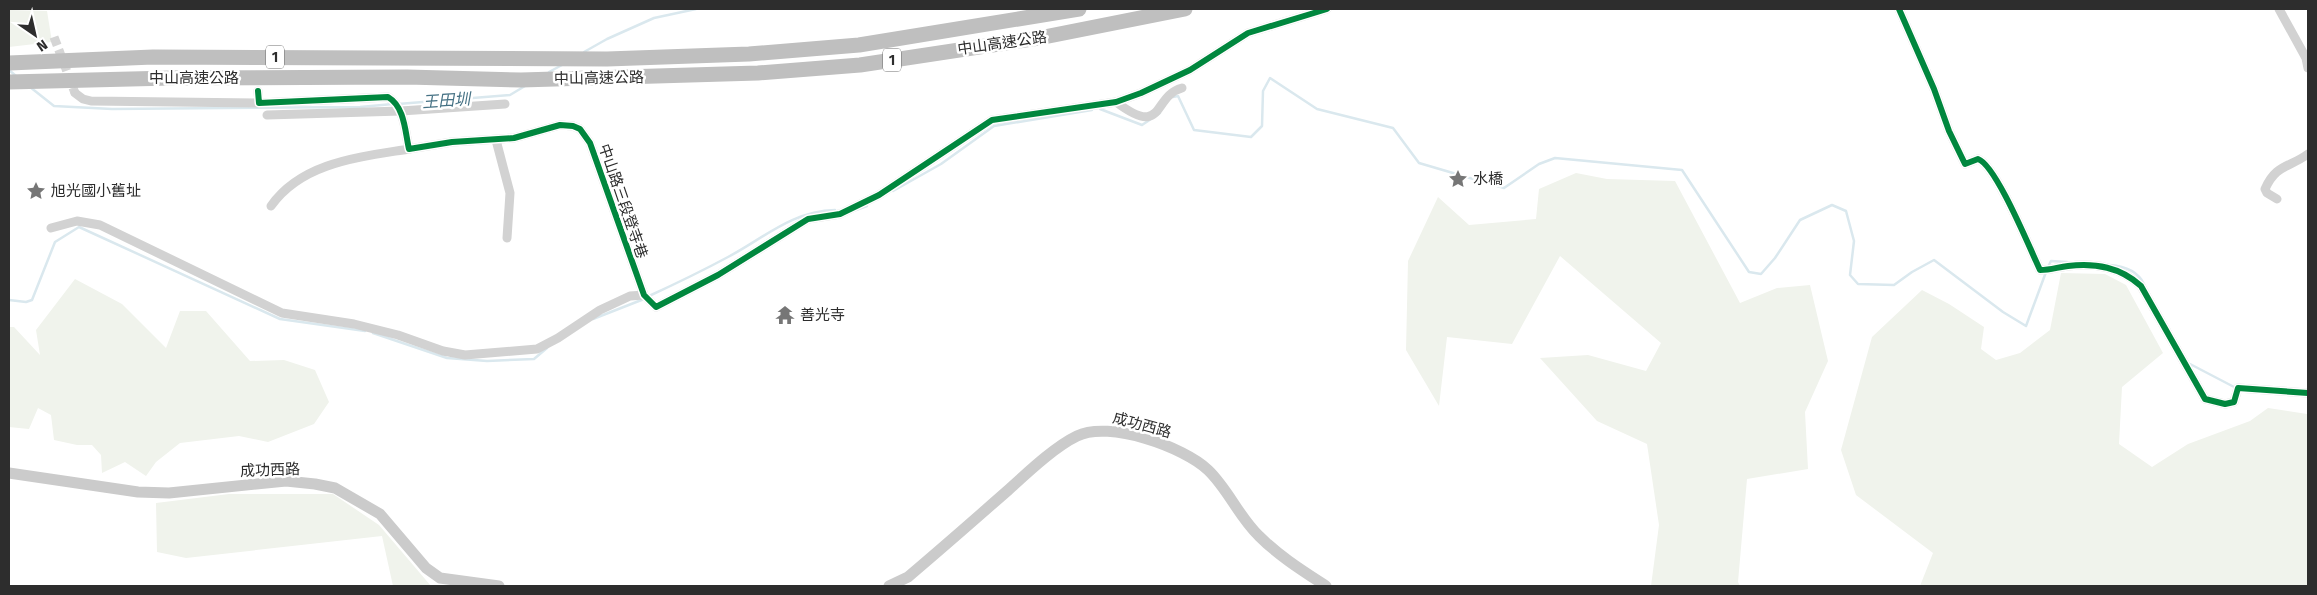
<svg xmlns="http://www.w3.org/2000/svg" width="2317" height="595" viewBox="0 0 2317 595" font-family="'Fira Sans','Noto Sans TC',sans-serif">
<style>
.green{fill:#f0f3ec}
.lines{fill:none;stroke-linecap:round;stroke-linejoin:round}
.stream{stroke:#dae8ee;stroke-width:2.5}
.street-tunnel{stroke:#d5d5d5;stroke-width:9;stroke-dasharray:9 4.5;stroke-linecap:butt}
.street{stroke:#d2d2d2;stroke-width:9}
.secondary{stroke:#cbcbcb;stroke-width:11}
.highway{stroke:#bfbfbf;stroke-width:15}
.cycleway-casing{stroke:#fff;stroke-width:9}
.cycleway{stroke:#00873e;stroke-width:6}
.labels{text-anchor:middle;stroke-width:5;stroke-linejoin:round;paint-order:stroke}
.shield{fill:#fff;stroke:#6c6c6c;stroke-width:1}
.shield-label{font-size:14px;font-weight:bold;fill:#2d2d2d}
.street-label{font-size:15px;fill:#2d2d2d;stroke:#fff}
.poi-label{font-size:15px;fill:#2d2d2d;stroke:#fff;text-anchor:start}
.water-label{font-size:16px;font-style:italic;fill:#457184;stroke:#fff}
</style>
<rect width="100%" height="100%" fill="#fff"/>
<!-- green -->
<g class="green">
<polygon points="9,10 47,11 52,42 9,47"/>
<polygon points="1576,173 1607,179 1675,181 1740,303 1777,288 1810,285 1828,361 1805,412 1808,469 1747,479 1738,582 1740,586 1651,586 1659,525 1647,444 1597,421 1540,358 1588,355 1646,371 1661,343 1560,256 1512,344 1447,337 1439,406 1406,350 1408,261 1438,197 1469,225 1536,219 1539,189"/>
<polygon points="2061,273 2105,274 2126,285 2163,353 2122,387 2119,444 2152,467 2188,444 2250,421 2268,408 2307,414 2308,586 1920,586 1933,553 1856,495 1841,450 1872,337 1922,290 1949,304 1984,327 1981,349 1996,360 2020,353 2050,330"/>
<polygon points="75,279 122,304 166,348 180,311 206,311 250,361 284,360 315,370 329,402 314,424 268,442 239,436 180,443 156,462 146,476 125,462 102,473 101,455 92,445 77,445 54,440 51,415 38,408 29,429 9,427 9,327 14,327 40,355 36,330"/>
<polygon points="229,494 333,494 379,525 431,586 393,586 382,536 186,558 157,552 156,503"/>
</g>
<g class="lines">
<!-- stream -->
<g class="stream">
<polyline points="584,52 607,39 654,18 696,9"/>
<polyline points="9,70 16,76"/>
<polyline points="549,72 562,65"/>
<polyline points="30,87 54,106 112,109 360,107 393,104"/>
<polyline points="1173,97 1178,96 1194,130 1251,137 1262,126 1263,91 1270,78 1317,109 1393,128 1419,163 1504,188 1539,164 1555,158 1682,170 1749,272 1761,274 1775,258 1800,220 1832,205 1846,211 1854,241 1850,275 1858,284 1894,285 1912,272 1934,260 2003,312 2026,326 2046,272"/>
<polyline points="398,104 510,95 525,86"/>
<polyline points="1100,109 1142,125 1160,113"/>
<polyline points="893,191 941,164 994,126 1092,110"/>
<polyline points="856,210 867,206"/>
<path d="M2110 265C2124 266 2137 270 2144 284"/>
<polyline points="2048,267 2051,261 2067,262"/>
<path d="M649 296C675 284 702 271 728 257 764 238 792 211 835 210"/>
<polyline points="9,300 26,302 32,300 55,242 79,227 280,319 365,331"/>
<polyline points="593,319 644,299"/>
<polyline points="373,333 447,358 487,361 534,359 547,348"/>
<polyline points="2190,364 2236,388"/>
</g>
<!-- street-tunnel -->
<polyline class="street-tunnel" points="54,37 75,93"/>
<!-- street -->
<g class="street">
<path d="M1899 9 1934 89 1949 131 1965 164 1978 159C1996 165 2030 249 2040 270 2051 270 2058 267 2068 266 2096 263 2120 267 2141 286L2205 399 2225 404 2234 402 2238 388 2308 393"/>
<polyline points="2279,9 2306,58 2308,68"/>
<path d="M258 91 259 103 388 97C405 107 405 132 409 149L452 142 514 138 560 125 573 126 580 129 590 143 644 295 656 307 718 275 808 219 840 214 879 195 992 120 1116 102 1141 93 1190 70 1248 33 1327 9"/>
<polyline points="75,93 83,99 91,101 259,103"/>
<path d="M1116 102C1165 139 1152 96 1182 88"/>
<polyline points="267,115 401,111 505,104"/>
<polyline points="496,140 510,193 507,238"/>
<path d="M2277 199 2267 193 2265 189C2276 164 2289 168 2308 154"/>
<path d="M271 206C302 162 360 157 409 149"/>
<polyline points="51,228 77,221 100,225 282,313 354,324 398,335 443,351 465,355 537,349 558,338 600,310 630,296 644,295"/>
</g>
<!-- secondary -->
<g class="secondary">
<polyline points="9,473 138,492 169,493 286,481 315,484 335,488 380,514 426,568 440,578 499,586"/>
<path d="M889 586 908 577C941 549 973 521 1006 492 1026 474 1054 447 1077 436 1109 420 1184 447 1208 470 1228 489 1239 517 1259 536 1279 556 1303 571 1326 586"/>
</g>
<!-- highway -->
<g class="highway">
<polyline points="9,63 153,57 607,59 749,54 859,45 1079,9"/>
<polyline points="9,82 171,78 407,77 521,80 758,73 860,65 1039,38 1185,9"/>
</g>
<!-- cycleway casing -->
<g class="cycleway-casing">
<g id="cycleway">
<path d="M1899 9 1934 89 1949 131 1965 164 1978 159C1996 165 2030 249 2040 270 2051 270 2058 267 2068 266 2096 263 2120 267 2141 286L2205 399 2225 404 2234 402 2238 388 2308 393"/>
<path d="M258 91 259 103 388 97C405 107 405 132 409 149L452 142 514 138 560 125 573 126 580 129 590 143 644 295 656 307 718 275 808 219 840 214 879 195 992 120 1116 102 1141 93 1190 70 1248 33 1327 9"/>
</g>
</g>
<!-- cycleway -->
<use href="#cycleway" class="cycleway"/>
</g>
<!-- icons -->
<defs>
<g id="sight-bare" transform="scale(1.5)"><path d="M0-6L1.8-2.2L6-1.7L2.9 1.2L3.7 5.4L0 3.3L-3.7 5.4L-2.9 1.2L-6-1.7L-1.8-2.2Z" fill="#767676" stroke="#fff" stroke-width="2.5" paint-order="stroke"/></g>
<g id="temple-bare" transform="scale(1.5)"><path d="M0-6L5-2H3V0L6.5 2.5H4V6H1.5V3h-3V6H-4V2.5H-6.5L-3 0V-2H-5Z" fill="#767676" stroke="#fff" stroke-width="2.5" paint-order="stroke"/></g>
</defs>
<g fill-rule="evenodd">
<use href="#sight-bare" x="1458" y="179"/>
<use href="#sight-bare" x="36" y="191"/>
<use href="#temple-bare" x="785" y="315"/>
</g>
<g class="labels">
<!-- shield labels -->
<g class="shield">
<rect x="266" y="45.5" width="18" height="23" rx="4"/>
<rect x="883" y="48.5" width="18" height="23" rx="4"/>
</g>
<g class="shield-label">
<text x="275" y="62">1</text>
<text x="892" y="65">1</text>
</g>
<!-- street labels -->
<g class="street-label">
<text transform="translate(1002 43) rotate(-8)" y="5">中山高速公路</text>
<text x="194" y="83">中山高速公路</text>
<text transform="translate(599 78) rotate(-1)" y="5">中山高速公路</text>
<text transform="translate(623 201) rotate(71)" y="5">中山路三段登寺巷</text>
<text transform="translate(1142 425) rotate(15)" y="5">成功西路</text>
<text transform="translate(270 470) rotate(-2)" y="5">成功西路</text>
</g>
<!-- poi labels -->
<g class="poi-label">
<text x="1473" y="184">水橋</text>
<text x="51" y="196">旭光國小舊址</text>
<text x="800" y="320">善光寺</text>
</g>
<!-- water labels -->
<g class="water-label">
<text transform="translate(446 100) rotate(-4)" y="6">王田圳</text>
</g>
</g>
<!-- border -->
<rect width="2317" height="595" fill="none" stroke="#2d2d2d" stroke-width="20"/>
<!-- north arrow -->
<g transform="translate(35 35) rotate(146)" stroke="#ffffff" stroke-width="4" paint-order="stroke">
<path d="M0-4L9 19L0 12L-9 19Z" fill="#2d2d2d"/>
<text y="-8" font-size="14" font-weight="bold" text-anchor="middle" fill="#2d2d2d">N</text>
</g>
</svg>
